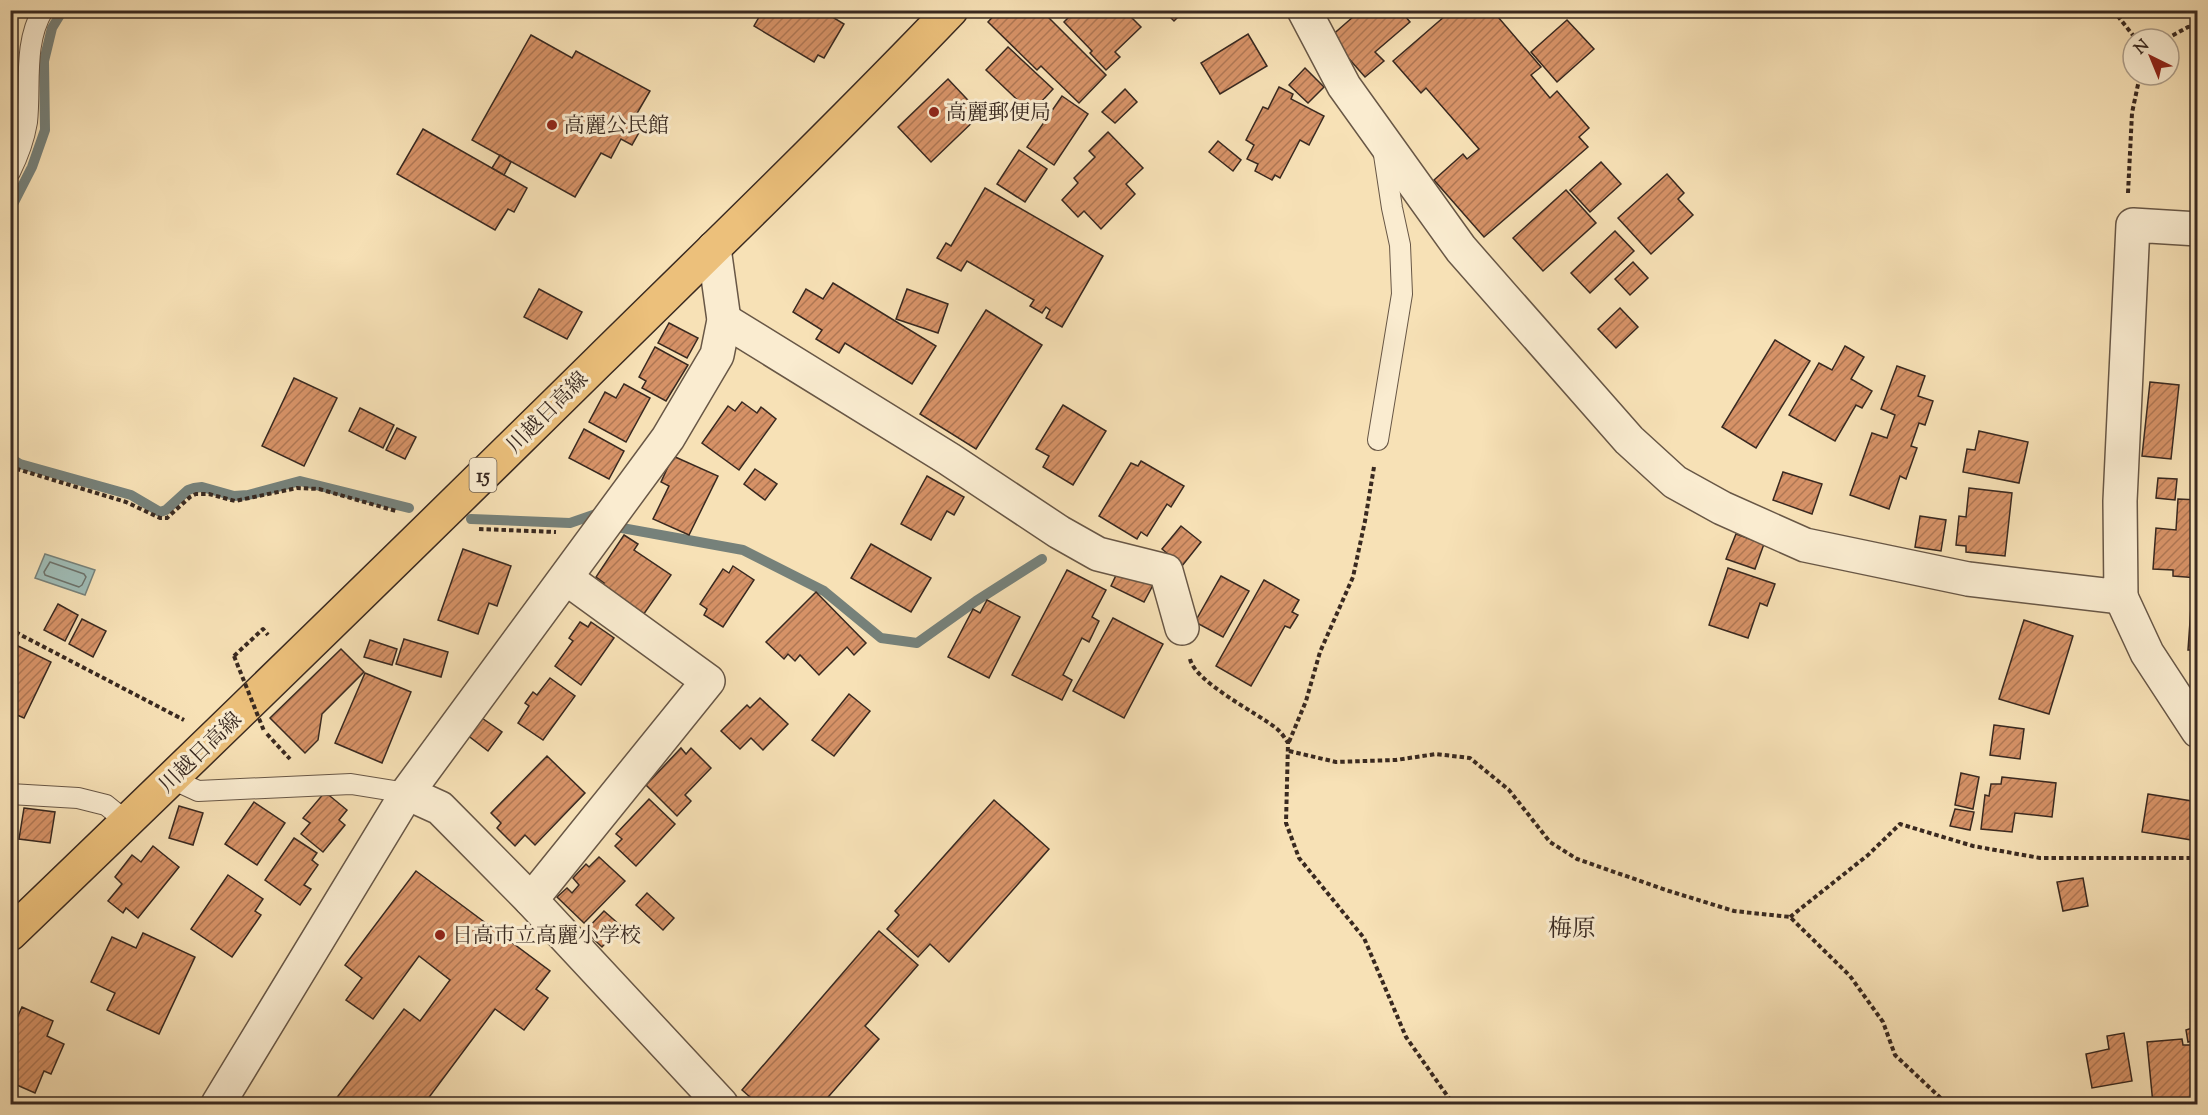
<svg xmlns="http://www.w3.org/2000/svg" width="2208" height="1115" viewBox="0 0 2208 1115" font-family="'Sorts Mill Goudy','Noto Serif JP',serif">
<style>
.water{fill:#9fbcb6;stroke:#76817a;stroke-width:1.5}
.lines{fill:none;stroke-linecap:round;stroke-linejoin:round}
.shore{stroke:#6c726b;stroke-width:1.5}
.stream{stroke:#76817a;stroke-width:10}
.building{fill:url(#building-hatch);stroke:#392920;stroke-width:1.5}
.service-casing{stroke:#685746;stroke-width:22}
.minor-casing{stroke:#685746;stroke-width:36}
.tertiary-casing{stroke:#685746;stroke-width:36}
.primary-casing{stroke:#392920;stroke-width:36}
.path{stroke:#392920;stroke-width:4;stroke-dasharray:4.5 3;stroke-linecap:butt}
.service{stroke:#faecd0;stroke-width:20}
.minor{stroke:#faecd0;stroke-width:33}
.tertiary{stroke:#faecd0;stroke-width:33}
.primary{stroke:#ecc07b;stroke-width:33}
.path-bridge{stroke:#392920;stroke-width:4;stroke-dasharray:4.5 3;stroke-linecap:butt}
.poi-dot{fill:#8f2418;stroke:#faecd0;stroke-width:2}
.labels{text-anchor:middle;stroke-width:6;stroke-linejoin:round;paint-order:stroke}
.shield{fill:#faecd0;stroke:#736455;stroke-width:1.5}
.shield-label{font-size:20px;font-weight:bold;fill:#392920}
.poi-label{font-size:21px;fill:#392920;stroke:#faecd0;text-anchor:start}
.street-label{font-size:21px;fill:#392920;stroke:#faecd0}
.quarter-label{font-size:24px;fill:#392920;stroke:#faecd0}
</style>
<defs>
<pattern id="building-hatch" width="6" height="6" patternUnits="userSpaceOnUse" patternTransform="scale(1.5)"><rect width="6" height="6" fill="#d69267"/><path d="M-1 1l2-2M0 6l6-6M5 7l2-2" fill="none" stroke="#af7754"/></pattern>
</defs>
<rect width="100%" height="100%" fill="#f7e1b6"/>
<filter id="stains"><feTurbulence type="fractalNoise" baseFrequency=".00333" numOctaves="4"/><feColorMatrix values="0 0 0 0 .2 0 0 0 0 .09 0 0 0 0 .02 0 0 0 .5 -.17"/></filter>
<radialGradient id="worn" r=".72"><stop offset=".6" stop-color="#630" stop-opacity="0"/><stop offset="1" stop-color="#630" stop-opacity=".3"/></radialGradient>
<!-- water -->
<polygon class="water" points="45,554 95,570 85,595 35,578"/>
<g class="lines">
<!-- shore -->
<polygon class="shore" points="50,562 84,574 86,577 82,585 79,587 45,575 44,572"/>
<!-- stream -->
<g class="stream">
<polyline points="10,210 32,167 45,130 44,61 52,28 63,10"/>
<polyline points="10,458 20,464 131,495 160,512 166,510 188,490 194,488 202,487 234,496 248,495 300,481 409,508"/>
<polyline points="471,519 570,523 596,514 622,528 743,550 824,591 881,638 917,643 976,601 1042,559"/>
</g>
</g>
<!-- building -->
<g class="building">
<polygon points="763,10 821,10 844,24 824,58 818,55 814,62 754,26"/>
<polygon points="999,10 1041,10 1106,75 1079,103 1041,66 1037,70 988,22"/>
<polygon points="1076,10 1124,10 1141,27 1115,52 1120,57 1106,70 1090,53 1092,51 1064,22"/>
<polygon points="1163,10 1185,10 1174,21"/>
<polygon points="1361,10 1400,10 1410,22 1375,52 1384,61 1365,77 1330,37"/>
<polygon points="1452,10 1492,10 1541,67 1531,75 1550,98 1557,91 1589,128 1579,137 1588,147 1484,237 1434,180 1463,154 1467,159 1479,149 1426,88 1421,93 1393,61"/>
<polygon points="1567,20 1594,49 1557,82 1531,52"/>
<polygon points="1248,34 1267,66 1220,94 1201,63"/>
<polygon points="531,35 572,58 576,51 650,91 636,115 646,120 632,145 621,139 611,158 601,153 575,197 472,140"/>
<polygon points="1008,47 1053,89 1031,113 986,70"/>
<polygon points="1305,68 1324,87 1308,103 1289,85"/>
<polygon points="948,79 981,114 931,162 898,127"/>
<polygon points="1279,87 1293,94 1291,99 1324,116 1309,145 1300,140 1280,178 1275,175 1272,180 1255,171 1258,164 1247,159 1254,145 1246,140 1263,107 1268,109"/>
<polygon points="1125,89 1137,102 1115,123 1102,112"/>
<polygon points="1062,96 1088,114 1054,165 1027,147"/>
<polygon points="423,129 527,188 514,212 508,209 495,230 397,174"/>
<polygon points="1108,132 1143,168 1126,184 1135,194 1101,229 1084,211 1078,217 1062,200 1078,183 1074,178 1095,157 1089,151"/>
<polygon points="1218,141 1241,160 1233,171 1209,152"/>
<polygon points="1019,150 1047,169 1025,202 997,184"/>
<polygon points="500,155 511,162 504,175 492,168"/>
<polygon points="1601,162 1621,184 1590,212 1570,190"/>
<polygon points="1667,174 1684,193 1678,199 1693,215 1651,254 1618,218"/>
<polygon points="985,188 1103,256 1062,327 1046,318 1050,310 1046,307 1042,313 1030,306 1034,300 967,261 961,271 937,258 946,243 951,246"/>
<polygon points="1566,190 1596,223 1543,271 1513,238"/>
<polygon points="1615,231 1634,251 1590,293 1571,273"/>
<polygon points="1633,262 1648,278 1630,295 1615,279"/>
<polygon points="833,283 936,346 912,384 845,343 839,353 816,339 822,330 793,312 806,289 823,299"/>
<polygon points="539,289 582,312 567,339 524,317"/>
<polygon points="907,289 948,304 938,333 896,319"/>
<polygon points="1620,308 1638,327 1616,348 1598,329"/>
<polygon points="986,310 1042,345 976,449 920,414"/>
<polygon points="669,323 698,338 687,358 658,343"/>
<polygon points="1775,340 1810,361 1756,448 1722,427"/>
<polygon points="1845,346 1864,357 1851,379 1872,391 1862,408 1856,405 1835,441 1789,415 1819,363 1832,370"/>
<polygon points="655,347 688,365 666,401 642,388 646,381 639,377"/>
<polygon points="1897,366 1925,376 1918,396 1933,401 1925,425 1919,423 1911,446 1917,448 1906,479 1900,476 1889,509 1850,495 1872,433 1887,438 1895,415 1881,409"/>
<polygon points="294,378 337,398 304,466 262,446"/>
<polygon points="2150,382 2179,385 2171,459 2142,456"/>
<polygon points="624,384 650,398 626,442 589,422 605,392 616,398"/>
<polygon points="2198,399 2198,447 2193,447"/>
<polygon points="742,402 757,413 761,407 776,419 739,470 702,443 728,406 735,411"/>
<polygon points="1063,405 1106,431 1073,485 1043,467 1049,456 1036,449"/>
<polygon points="360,408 394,425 383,448 349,431"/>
<polygon points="397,428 416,437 405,459 386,450"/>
<polygon points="584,429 624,451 609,479 569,458"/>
<polygon points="1979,431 2028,442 2019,483 1963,472 1967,449 1975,450"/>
<polygon points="673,456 718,476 689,535 653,519 669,486 661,482"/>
<polygon points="1141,461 1184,486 1171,507 1167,504 1147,536 1141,532 1137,539 1099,516 1131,463 1138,466"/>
<polygon points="755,469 777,484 765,500 744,484"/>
<polygon points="1783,472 1822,484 1812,514 1773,500"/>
<polygon points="927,476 964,497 954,515 947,511 931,540 901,524"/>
<polygon points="2158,478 2177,479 2175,500 2156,498"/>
<polygon points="1969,488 2012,493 2005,556 1966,552 1966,546 1956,545 1959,516 1966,517"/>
<polygon points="2178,499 2198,500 2198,578 2173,576 2173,570 2153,569 2156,528 2176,530"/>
<polygon points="1920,516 1946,520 1941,551 1915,547"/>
<polygon points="1181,526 1201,542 1182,566 1162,549"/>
<polygon points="1736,534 1764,544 1755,569 1726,559"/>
<polygon points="624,535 638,544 634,550 671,575 641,618 600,589 604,583 596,577"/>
<polygon points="871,544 931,578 911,612 851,578"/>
<polygon points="463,549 511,566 497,606 489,603 478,634 438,620"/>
<polygon points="733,566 754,580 723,627 704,615 707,609 700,604 723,569 729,573"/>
<polygon points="1728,568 1775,584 1767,606 1760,603 1748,638 1709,625"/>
<polygon points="1119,569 1153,585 1144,602 1111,586"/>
<polygon points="1067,570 1106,590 1092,617 1099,621 1089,642 1082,638 1063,675 1072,680 1062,700 1012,675"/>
<polygon points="1221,576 1249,591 1223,637 1195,622"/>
<polygon points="1264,580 1299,600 1292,612 1298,615 1290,628 1285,626 1251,686 1216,666"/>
<polygon points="816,592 866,643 854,655 847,647 819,675 800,655 795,661 788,654 784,659 766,642"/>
<polygon points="2192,593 2198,593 2198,658 2195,658 2196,650 2188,650"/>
<polygon points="987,600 1020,617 989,678 948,657 973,609 980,613"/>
<polygon points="58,604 78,615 65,641 44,630"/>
<polygon points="1113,618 1163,644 1124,718 1073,691"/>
<polygon points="82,619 106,631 93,657 69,644"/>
<polygon points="2024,620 2073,636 2049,714 1999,699"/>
<polygon points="580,622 588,627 591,622 614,638 581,685 555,666 573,641 569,638"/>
<polygon points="404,639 448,652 441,677 396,664"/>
<polygon points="370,640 397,649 392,665 364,657"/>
<polygon points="14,644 51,662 24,718 10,712 10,651"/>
<polygon points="341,649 364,672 322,714 318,740 305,753 270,718"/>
<polygon points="365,673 411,692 382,763 335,743"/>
<polygon points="550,678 575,696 543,740 518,723 529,706 525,703 533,692 537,695"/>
<polygon points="849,694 870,711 834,756 812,740"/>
<polygon points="760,698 788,724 763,750 751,738 740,749 721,731 747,705 750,708"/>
<polygon points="479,716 502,732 488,751 466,734"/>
<polygon points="1994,725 2024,729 2020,759 1990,755"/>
<polygon points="681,748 686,754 691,748 711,768 685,795 691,801 677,816 646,785"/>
<polygon points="547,756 585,793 535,845 525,835 515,846 497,828 501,823 491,813"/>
<polygon points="1961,773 1979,777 1973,809 1955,805"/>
<polygon points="2002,777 2056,783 2052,817 2015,813 2012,832 1981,829 1985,795 1989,796 1991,784 2001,784"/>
<polygon points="325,792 347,810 339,820 345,825 323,852 301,834 310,823 303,818"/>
<polygon points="2148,794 2198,802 2198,841 2142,832"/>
<polygon points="649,799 675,824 636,866 615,846 622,839 616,834"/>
<polygon points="994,800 1049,849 949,962 930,944 918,957 887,929 899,915 895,911"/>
<polygon points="254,802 285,823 257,865 225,844"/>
<polygon points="179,806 203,813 193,845 169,838"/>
<polygon points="24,808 55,812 50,843 19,839"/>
<polygon points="1955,809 1974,812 1970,830 1950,826"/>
<polygon points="294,838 317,853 312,860 318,865 304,885 311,889 300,905 265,880"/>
<polygon points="153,846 179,867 138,918 126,908 123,913 108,901 122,884 115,877 132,855 141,862"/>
<polygon points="599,857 625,881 584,923 557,897 567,888 572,893 579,885 573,878 586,864 589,867"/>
<polygon points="416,871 550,971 536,989 548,998 524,1030 495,1009 424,1104 332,1104 404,1009 420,1021 450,980 419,956 373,1019 346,1000 362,978 345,965"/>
<polygon points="228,875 263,899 255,911 261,915 232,957 191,929"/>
<polygon points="2083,878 2088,906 2063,911 2057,882"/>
<polygon points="647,893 674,918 663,930 636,905"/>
<polygon points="604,911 621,926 602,947 585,931"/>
<polygon points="879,931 918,965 865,1026 879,1039 822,1104 758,1104 742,1090"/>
<polygon points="143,933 195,957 159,1034 107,1010 115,993 91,982 112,937 136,948"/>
<polygon points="22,1007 53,1021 47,1036 64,1044 51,1074 44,1071 35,1093 10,1082 10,1033"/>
<polygon points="2198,1017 2198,1040 2188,1042 2186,1030 2195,1027 2193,1018"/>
<polygon points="2124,1033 2132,1081 2092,1088 2086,1054 2109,1049 2107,1036"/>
<polygon points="2182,1039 2183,1045 2191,1045 2197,1104 2153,1104 2147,1042"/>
<polygon points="666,1099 673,1104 661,1104"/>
</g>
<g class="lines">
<!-- service casing -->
<g class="service-casing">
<g id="service">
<path d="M10 172C18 156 24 140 27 122 31 85 23 44 43 10"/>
<polyline points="1378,440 1402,294 1400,245 1392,208 1383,148"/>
<polyline points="172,779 198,791 351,784 407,793"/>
<polyline points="10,794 78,798 106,805 127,822"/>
</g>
</g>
<!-- minor casing -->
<g class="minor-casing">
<g id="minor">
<polyline points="1304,10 1344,86 1461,249 1629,440 1675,482 1722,508 1805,545 1968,579 2121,597 2120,501 2133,225 2198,229"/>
<polyline points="724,320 949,459 1059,532 1098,554 1166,571 1182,628"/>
<polyline points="407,793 440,808 531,900 721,1104"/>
<polyline points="531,900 708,681 566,578"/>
<polyline points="218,1104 407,793 668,438 717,355 724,320 714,248"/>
</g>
</g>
<!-- tertiary casing -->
<g class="tertiary-casing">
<polyline id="tertiary" points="2121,597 2147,653 2198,731"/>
</g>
<!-- primary casing -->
<g class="primary-casing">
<path id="primary" d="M10 934C208 744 404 553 599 361 717 245 836 130 951 10"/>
</g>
<!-- path -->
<g class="path">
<polyline points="2113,10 2136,39"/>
<polyline points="2166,39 2188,27 2198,26"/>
<polyline points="2128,193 2132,113 2140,75"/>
<polyline points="10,464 17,469 126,502 160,518 167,518 190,497 196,494 209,494 235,501 297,488 319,489 396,511"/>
<polyline points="479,529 556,532"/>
<polyline points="10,572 13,561"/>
<polyline points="10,627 19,634 184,720"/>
<polyline points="234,656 263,629 268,635"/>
<path d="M1190 659C1195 682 1257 713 1276 728 1281 732 1285 738 1288 743L1286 823 1299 858 1364 938 1406 1037 1453 1104"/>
<polyline points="267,734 290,759"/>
<polyline points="1289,742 1306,701 1320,652 1353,577 1365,521 1374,467"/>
<polyline points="1289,751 1336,762 1396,760 1436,754 1470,758 1509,790 1550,842 1577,859 1669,891 1734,911 1790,917 1850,976 1883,1022 1895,1055 1947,1104"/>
<polyline points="1790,917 1868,855 1900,824 1973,846 2040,858 2198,858"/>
</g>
<!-- service -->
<use href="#service" class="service"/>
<!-- minor -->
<use href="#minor" class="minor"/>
<!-- tertiary -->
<use href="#tertiary" class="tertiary"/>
<!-- primary -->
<use href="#primary" class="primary"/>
<!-- path-bridge -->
<polyline class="path-bridge" points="234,656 264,731"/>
</g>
<!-- markers -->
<g class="poi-dot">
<circle cx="934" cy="112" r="6"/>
<circle cx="552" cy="125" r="6"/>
<circle cx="440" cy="935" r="6"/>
</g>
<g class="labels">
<!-- shield labels -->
<rect class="shield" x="469.5" y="458" width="27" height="34" rx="4.5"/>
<g class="shield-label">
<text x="483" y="482">15</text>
</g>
<!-- poi labels -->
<g class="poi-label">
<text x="946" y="119">高麗郵便局</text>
<text x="564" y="132">高麗公民館</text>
<text x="452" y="942">日高市立高麗小学校</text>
</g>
<!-- street labels -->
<g class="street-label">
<text transform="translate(547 412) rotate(-45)" y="7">川越日高線</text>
<text transform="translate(200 752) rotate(-44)" y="7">川越日高線</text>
</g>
<!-- quarter labels -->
<g class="quarter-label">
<text x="1572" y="936">梅原</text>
</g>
</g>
<!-- margin -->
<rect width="2208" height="1115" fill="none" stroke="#f7e1b6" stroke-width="36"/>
<rect x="12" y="12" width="2184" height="1091" fill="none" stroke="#392920" stroke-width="3"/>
<rect x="18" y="18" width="2172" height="1079" fill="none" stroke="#392920" stroke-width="1.5"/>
<!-- north arrow -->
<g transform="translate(2151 57) rotate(317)"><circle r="28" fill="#faecd0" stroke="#ad9e8a" stroke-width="1.5"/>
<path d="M0-4.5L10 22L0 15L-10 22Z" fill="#8f2418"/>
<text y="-9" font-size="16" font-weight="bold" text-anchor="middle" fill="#392920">N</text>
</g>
<rect width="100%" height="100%" filter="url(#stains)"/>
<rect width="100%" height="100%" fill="url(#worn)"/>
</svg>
